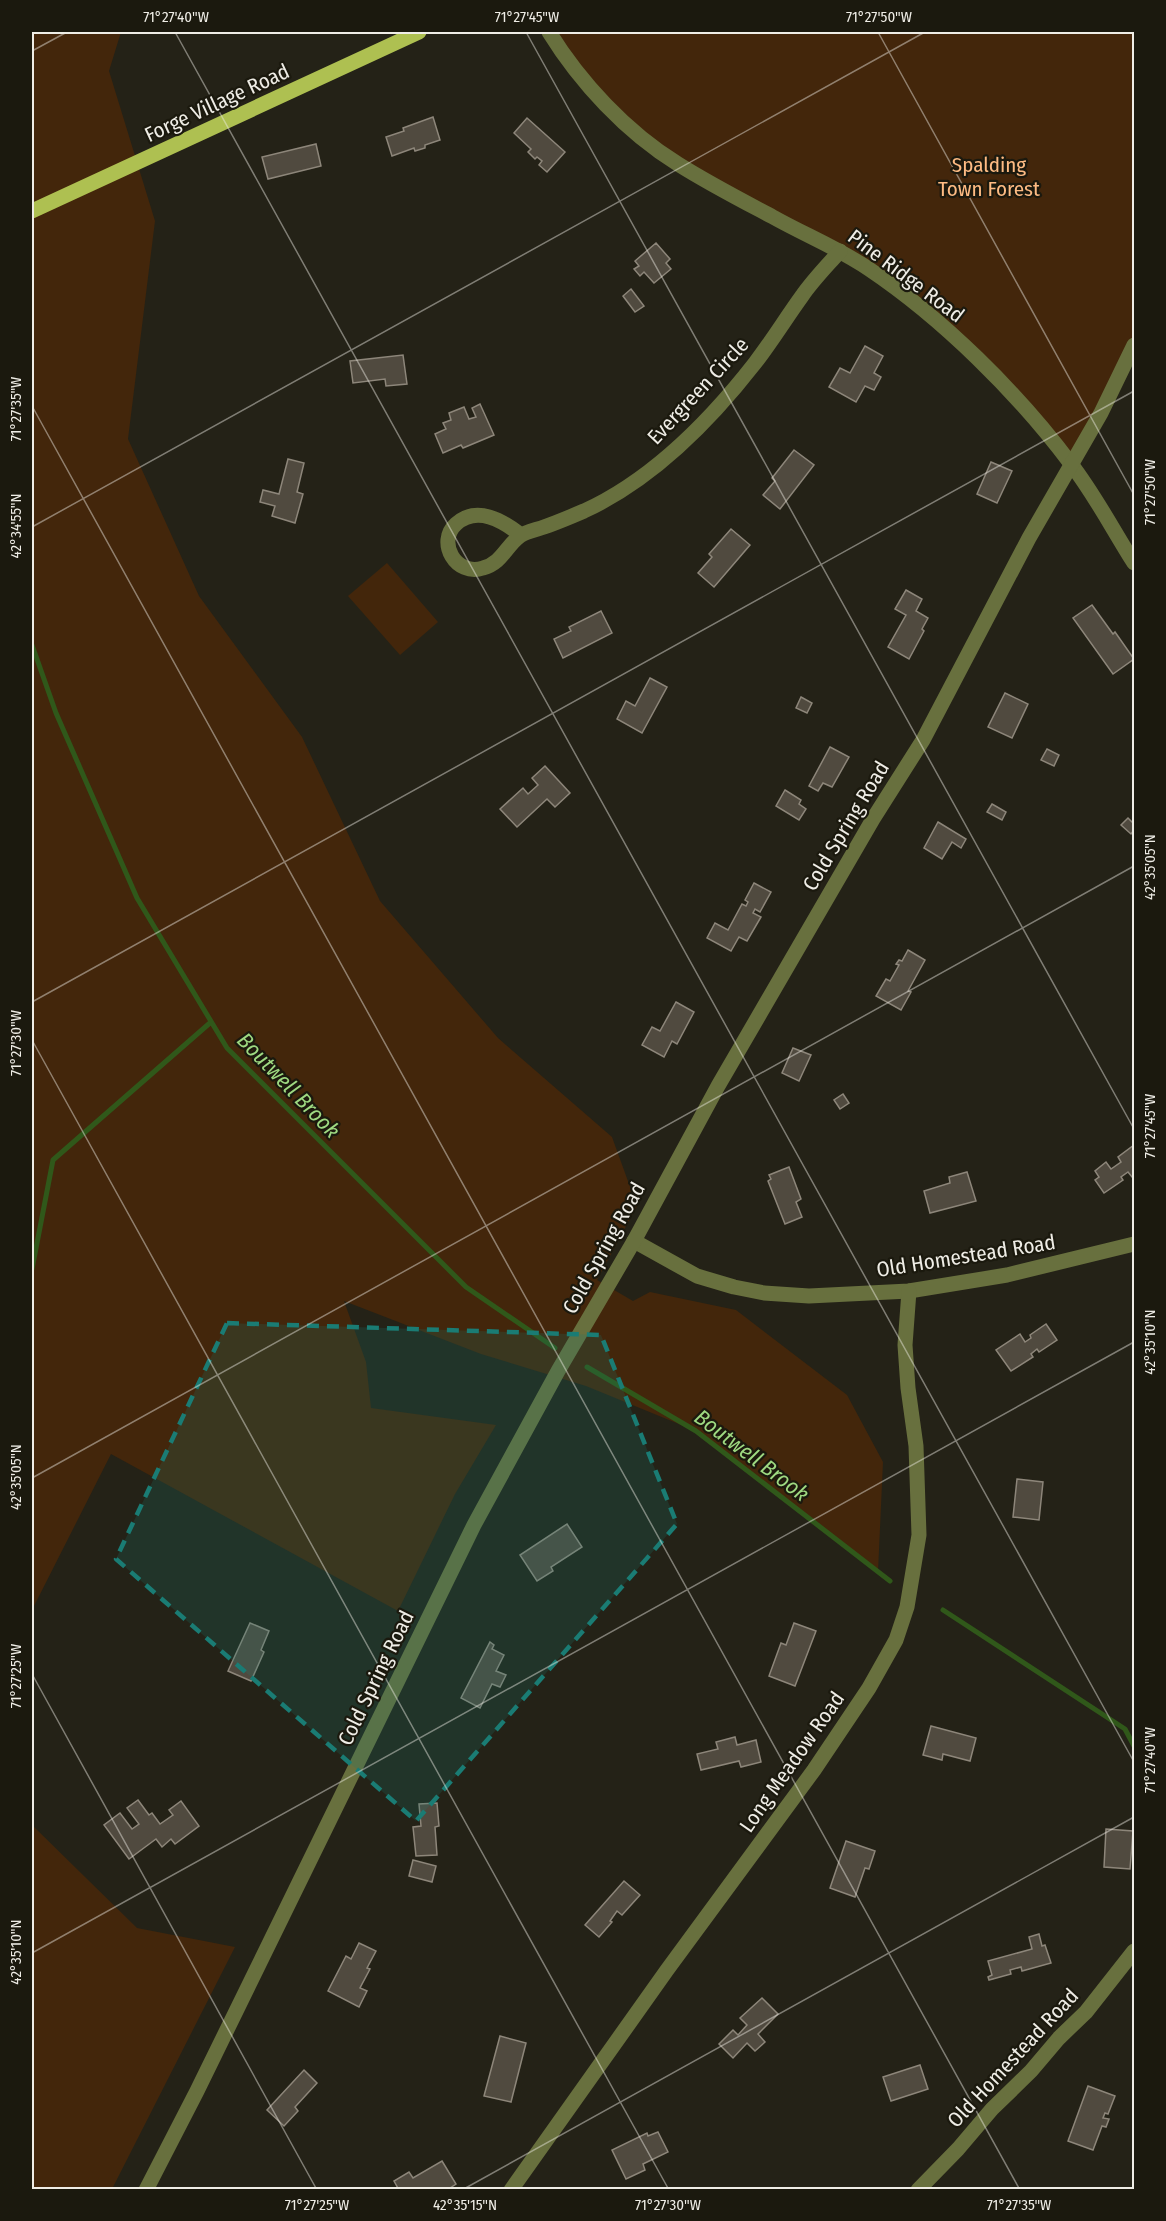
<svg xmlns="http://www.w3.org/2000/svg" width="1166" height="2221" viewBox="0 0 1166 2221" font-family="'Fira Sans Condensed',sans-serif">
<style>
.green{fill:#43260b}
.lines{fill:none;stroke-linecap:round;stroke-linejoin:round}
.stream{stroke:#30581a;stroke-width:5}
.building{fill:#504a3f;stroke:#8d867a;stroke-width:1.5}
.minor{stroke:#68703e;stroke-width:15}
.major{stroke:#aec051;stroke-width:15}
.marked{fill:#1a7c74;fill-opacity:0.2;stroke:#1a7c74;stroke-width:4.5;stroke-dasharray:12 8;stroke-linejoin:round}
.ticks{fill:none;stroke:#efede6;stroke-width:1.5;stroke-opacity:0.45}
.labels{text-anchor:middle;stroke-width:4.5;stroke-linejoin:round;paint-order:stroke}
.street-label{font-size:21px;fill:#efede6;stroke:#1b190e}
.park-label{font-size:21px;fill:#fdbb83;stroke:#1b190e}
.water-label{font-size:22px;font-style:italic;fill:#9ed981;stroke:#1b190e}
.neatline{fill:none;stroke:#efede6;stroke-width:2}
.ticks-label{font-size:15px;text-anchor:middle;fill:#efede6}
</style>
<rect width="100%" height="100%" fill="#242217"/>
<!-- green -->
<g class="green">
<polygon points="32,32 121,32 109,71 155,221 128,439 199,596 302,737 380,901 498,1038 612,1137 637,1206 597,1280 633,1301 650,1292 736,1310 847,1395 883,1462 878,1572 696,1431 586,1386 481,1354 344,1301 366,1362 371,1408 496,1425 455,1494 398,1611 111,1454 32,1610"/>
<polygon points="549,32 1134,32 1134,345 1071,464 1038,422 870,270 642,138"/>
<polygon points="387,563 438,622 400,655 348,596"/>
<polygon points="32,1825 137,1928 235,1947 112,2189 32,2189"/>
</g>
<g class="lines">
<!-- stream -->
<g class="stream">
<polyline points="32,645 56,713 137,898 227,1048 466,1287 555,1348"/>
<polyline points="32,1269 53,1160 211,1022"/>
<polyline points="587,1367 696,1431 890,1581"/>
<polyline points="943,1610 1125,1729 1134,1746"/>
</g>
</g>
<!-- building -->
<g class="building">
<polygon points="433,117 440,140 425,145 425,148 415,151 414,148 392,156 386,137 404,131 403,128"/>
<polygon points="527,118 565,152 547,172 539,165 542,161 537,157 535,159 528,152 531,149 514,133"/>
<polygon points="316,144 321,166 268,179 262,157"/>
<polygon points="656,243 670,259 666,263 671,269 654,283 644,272 640,276 634,269 639,266 635,261"/>
<polygon points="631,289 644,306 635,312 623,296"/>
<polygon points="865,346 883,356 874,373 881,377 874,390 865,386 856,402 829,387 840,368 850,373"/>
<polygon points="403,355 407,384 386,386 385,379 353,383 350,361"/>
<polygon points="480,404 494,435 463,448 461,445 443,453 435,434 446,429 443,423 451,420 449,413 464,407 469,419 476,417 472,408"/>
<polygon points="794,450 814,465 780,509 763,495 775,481 772,478"/>
<polygon points="288,459 304,463 297,492 303,494 295,523 272,516 275,506 260,502 263,490 279,494"/>
<polygon points="991,462 1012,471 997,503 977,494"/>
<polygon points="731,529 750,545 714,587 698,573 712,557 709,554"/>
<polygon points="906,590 922,599 916,611 928,618 922,629 924,631 909,659 888,647 906,615 895,609"/>
<polygon points="1092,605 1113,634 1115,632 1134,659 1113,674 1073,618"/>
<polygon points="601,611 612,633 563,658 554,639 571,631 569,627"/>
<polygon points="650,678 667,687 642,733 617,719 626,701 635,706"/>
<polygon points="1005,693 1028,704 1012,738 988,727"/>
<polygon points="801,697 812,703 807,713 796,708"/>
<polygon points="830,747 849,757 832,787 823,783 818,791 809,786"/>
<polygon points="1047,749 1059,755 1054,766 1041,760"/>
<polygon points="545,766 570,793 555,807 547,799 517,827 500,809 523,788 528,794 538,785 532,778"/>
<polygon points="785,790 801,800 799,804 806,809 799,820 776,806"/>
<polygon points="992,804 1006,812 1002,820 987,812"/>
<polygon points="1128,818 1134,824 1134,830 1131,834 1121,825"/>
<polygon points="938,822 966,839 961,848 952,842 942,859 924,848"/>
<polygon points="754,883 771,892 760,912 755,909 753,913 761,917 747,941 739,937 731,951 707,938 715,923 728,930 742,904 746,906 748,902 745,900"/>
<polygon points="908,950 925,960 908,991 911,992 901,1010 876,996 886,979 890,981 899,965 896,964 899,960 902,961"/>
<polygon points="676,1002 694,1012 677,1044 672,1041 664,1057 642,1045 652,1027 660,1031"/>
<polygon points="793,1048 811,1055 799,1081 782,1073"/>
<polygon points="843,1094 849,1103 840,1109 834,1100"/>
<polygon points="1134,1145 1134,1175 1132,1177 1128,1172 1121,1177 1123,1180 1104,1193 1095,1180 1099,1177 1095,1171 1106,1162 1111,1169 1121,1162 1118,1157"/>
<polygon points="789,1167 801,1199 796,1202 802,1217 785,1224 768,1181 771,1179 769,1175"/>
<polygon points="967,1172 976,1201 930,1213 924,1191 950,1183 949,1177"/>
<polygon points="1046,1324 1057,1340 1039,1352 1037,1349 1031,1354 1033,1357 1011,1371 996,1350 1020,1334 1025,1342 1031,1338 1030,1335"/>
<polygon points="1017,1479 1043,1482 1039,1520 1013,1517"/>
<polygon points="567,1524 582,1547 551,1567 553,1571 537,1581 520,1555"/>
<polygon points="250,1623 269,1631 261,1650 264,1652 251,1681 228,1671"/>
<polygon points="794,1623 816,1631 795,1686 769,1676 781,1643 786,1645"/>
<polygon points="490,1642 494,1645 492,1649 504,1655 496,1671 506,1675 500,1687 492,1684 480,1708 461,1698"/>
<polygon points="931,1726 976,1738 970,1761 943,1754 942,1760 923,1755"/>
<polygon points="735,1737 737,1745 756,1740 761,1762 741,1767 739,1761 701,1770 697,1754 718,1749 716,1742"/>
<polygon points="138,1800 149,1815 152,1813 160,1824 173,1815 169,1810 181,1801 199,1826 175,1844 171,1839 162,1847 156,1839 129,1859 104,1825 120,1813 132,1829 139,1824 127,1808"/>
<polygon points="437,1803 439,1826 435,1827 437,1855 416,1856 413,1827 421,1826 419,1804"/>
<polygon points="1106,1829 1133,1831 1130,1869 1104,1867"/>
<polygon points="846,1841 875,1851 869,1869 865,1868 855,1897 830,1888"/>
<polygon points="413,1860 436,1866 432,1882 409,1876"/>
<polygon points="624,1881 640,1895 622,1915 617,1911 610,1921 612,1922 599,1937 585,1925"/>
<polygon points="1039,1934 1042,1946 1045,1945 1051,1963 1022,1971 1021,1967 1010,1970 1011,1974 989,1980 988,1977 992,1975 988,1961 1032,1949 1029,1937"/>
<polygon points="359,1943 376,1951 367,1968 370,1969 360,1988 367,1991 359,2007 328,1991 346,1956 351,1959"/>
<polygon points="762,1998 778,2014 758,2034 765,2042 755,2051 747,2043 733,2058 719,2044 733,2030 738,2035 747,2025 740,2018"/>
<polygon points="500,2036 526,2043 511,2102 484,2096"/>
<polygon points="920,2065 928,2089 891,2101 883,2077"/>
<polygon points="304,2070 317,2083 295,2107 298,2111 284,2126 267,2110"/>
<polygon points="1088,2086 1115,2096 1108,2114 1105,2113 1103,2118 1109,2119 1106,2127 1102,2126 1093,2150 1068,2141"/>
<polygon points="658,2132 668,2152 643,2164 645,2170 626,2179 612,2150 647,2133 648,2136"/>
<polygon points="442,2161 456,2184 447,2190 399,2190 394,2181 409,2172 413,2178"/>
</g>
<g class="lines">
<!-- minor -->
<g class="minor">
<path d="M549 32C580 82 626 132 678 164 708 183 741 200 773 217 805 235 838 248 869 269 942 318 1018 393 1071 464 1095 495 1113 530 1134 563"/>
<path d="M521 535C503 521 477 505 456 524 436 542 456 577 483 568 502 563 506 546 520 536 525 532 535 530 541 528 556 523 570 517 584 511 652 480 709 422 755 363 772 341 786 318 802 296 813 280 827 266 840 251"/>
<polyline points="634,1241 697,1276 734,1287 764,1293 809,1296 909,1291 1007,1275 1134,1244"/>
<polyline points="146,2190 197,2091 474,1525 558,1371 634,1241 718,1086 873,819 923,740 1029,538 1101,413 1134,345"/>
<polyline points="511,2190 667,1970 814,1770 869,1688 896,1640 907,1607 919,1535 916,1446 908,1388 905,1345 909,1291"/>
<polyline points="918,2190 958,2149 992,2109 1031,2071 1059,2038 1086,2012 1134,1951"/>
</g>
<!-- major -->
<polyline class="major" points="32,211 419,32"/>
</g>
<!-- marked area -->
<path class="marked" d="M227 1323 601 1335 677 1524 416 1821 116 1559Z"/>
<!-- ticks -->
<path class="ticks" d="M175 32 1134 1762M526 32 1134 1129M878 32 1134 495M32 51 67 32M32 406 1020 2190M32 527 925 32M32 1002 1134 391M32 1040 669 2190M32 1478 1134 866M32 1674 317 2190M32 1953 1134 1342M462 2190 1134 1817"/>
<g class="labels">
<!-- street labels -->
<g class="street-label">
<text transform="translate(217 103) rotate(-25)" y="7">Forge Village Road</text>
<text transform="translate(906 276) rotate(37)" y="7">Pine Ridge Road</text>
<text transform="translate(698 391) rotate(-47)" y="7">Evergreen Circle</text>
<text transform="translate(846 826) rotate(-59)" y="7">Cold Spring Road</text>
<text transform="translate(604 1248) rotate(-61)" y="7">Cold Spring Road</text>
<text transform="translate(966 1256) rotate(-9)" y="7">Old Homestead Road</text>
<text transform="translate(376 1678) rotate(-64)" y="7">Cold Spring Road</text>
<text transform="translate(792 1762) rotate(-55)" y="7">Long Meadow Road</text>
<text transform="translate(1013 2058) rotate(-47)" y="7">Old Homestead Road</text>
</g>
<!-- park labels -->
<g class="park-label">
<text x="989" y="172">Spalding<tspan x="989" dy="24">Town Forest</tspan></text>
</g>
<!-- water labels -->
<g class="water-label">
<text transform="translate(289 1085) rotate(46)" y="8">Boutwell Brook</text>
<text transform="translate(752 1455) rotate(37)" y="8">Boutwell Brook</text>
</g>
</g>
<!-- border -->
<rect width="1166" height="2221" fill="none" stroke="#1b190e" stroke-width="66"/>
<rect x="33" y="33" width="1100" height="2155" class="neatline"/>
<g class="ticks-label">
<text x="176" y="22">71°27'40"W</text>
<text x="527" y="22">71°27'45"W</text>
<text x="879" y="22">71°27'50"W</text>
<text transform="translate(16 409) rotate(-90)" y="5">71°27'35"W</text>
<text transform="translate(1150 492) rotate(-90)" y="5">71°27'50"W</text>
<text transform="translate(16 526) rotate(-90)" y="5">42°34'55"N</text>
<text transform="translate(1150 867) rotate(-90)" y="5">42°35'05"N</text>
<text transform="translate(16 1043) rotate(-90)" y="5">71°27'30"W</text>
<text transform="translate(1150 1126) rotate(-90)" y="5">71°27'45"W</text>
<text transform="translate(1150 1342) rotate(-90)" y="5">42°35'10"N</text>
<text transform="translate(16 1477) rotate(-90)" y="5">42°35'05"N</text>
<text transform="translate(16 1676) rotate(-90)" y="5">71°27'25"W</text>
<text transform="translate(1150 1760) rotate(-90)" y="5">71°27'40"W</text>
<text transform="translate(16 1952) rotate(-90)" y="5">42°35'10"N</text>
<text x="317" y="2210">71°27'25"W</text>
<text x="465" y="2210">42°35'15"N</text>
<text x="668" y="2210">71°27'30"W</text>
<text x="1019" y="2210">71°27'35"W</text>
</g>
</svg>
